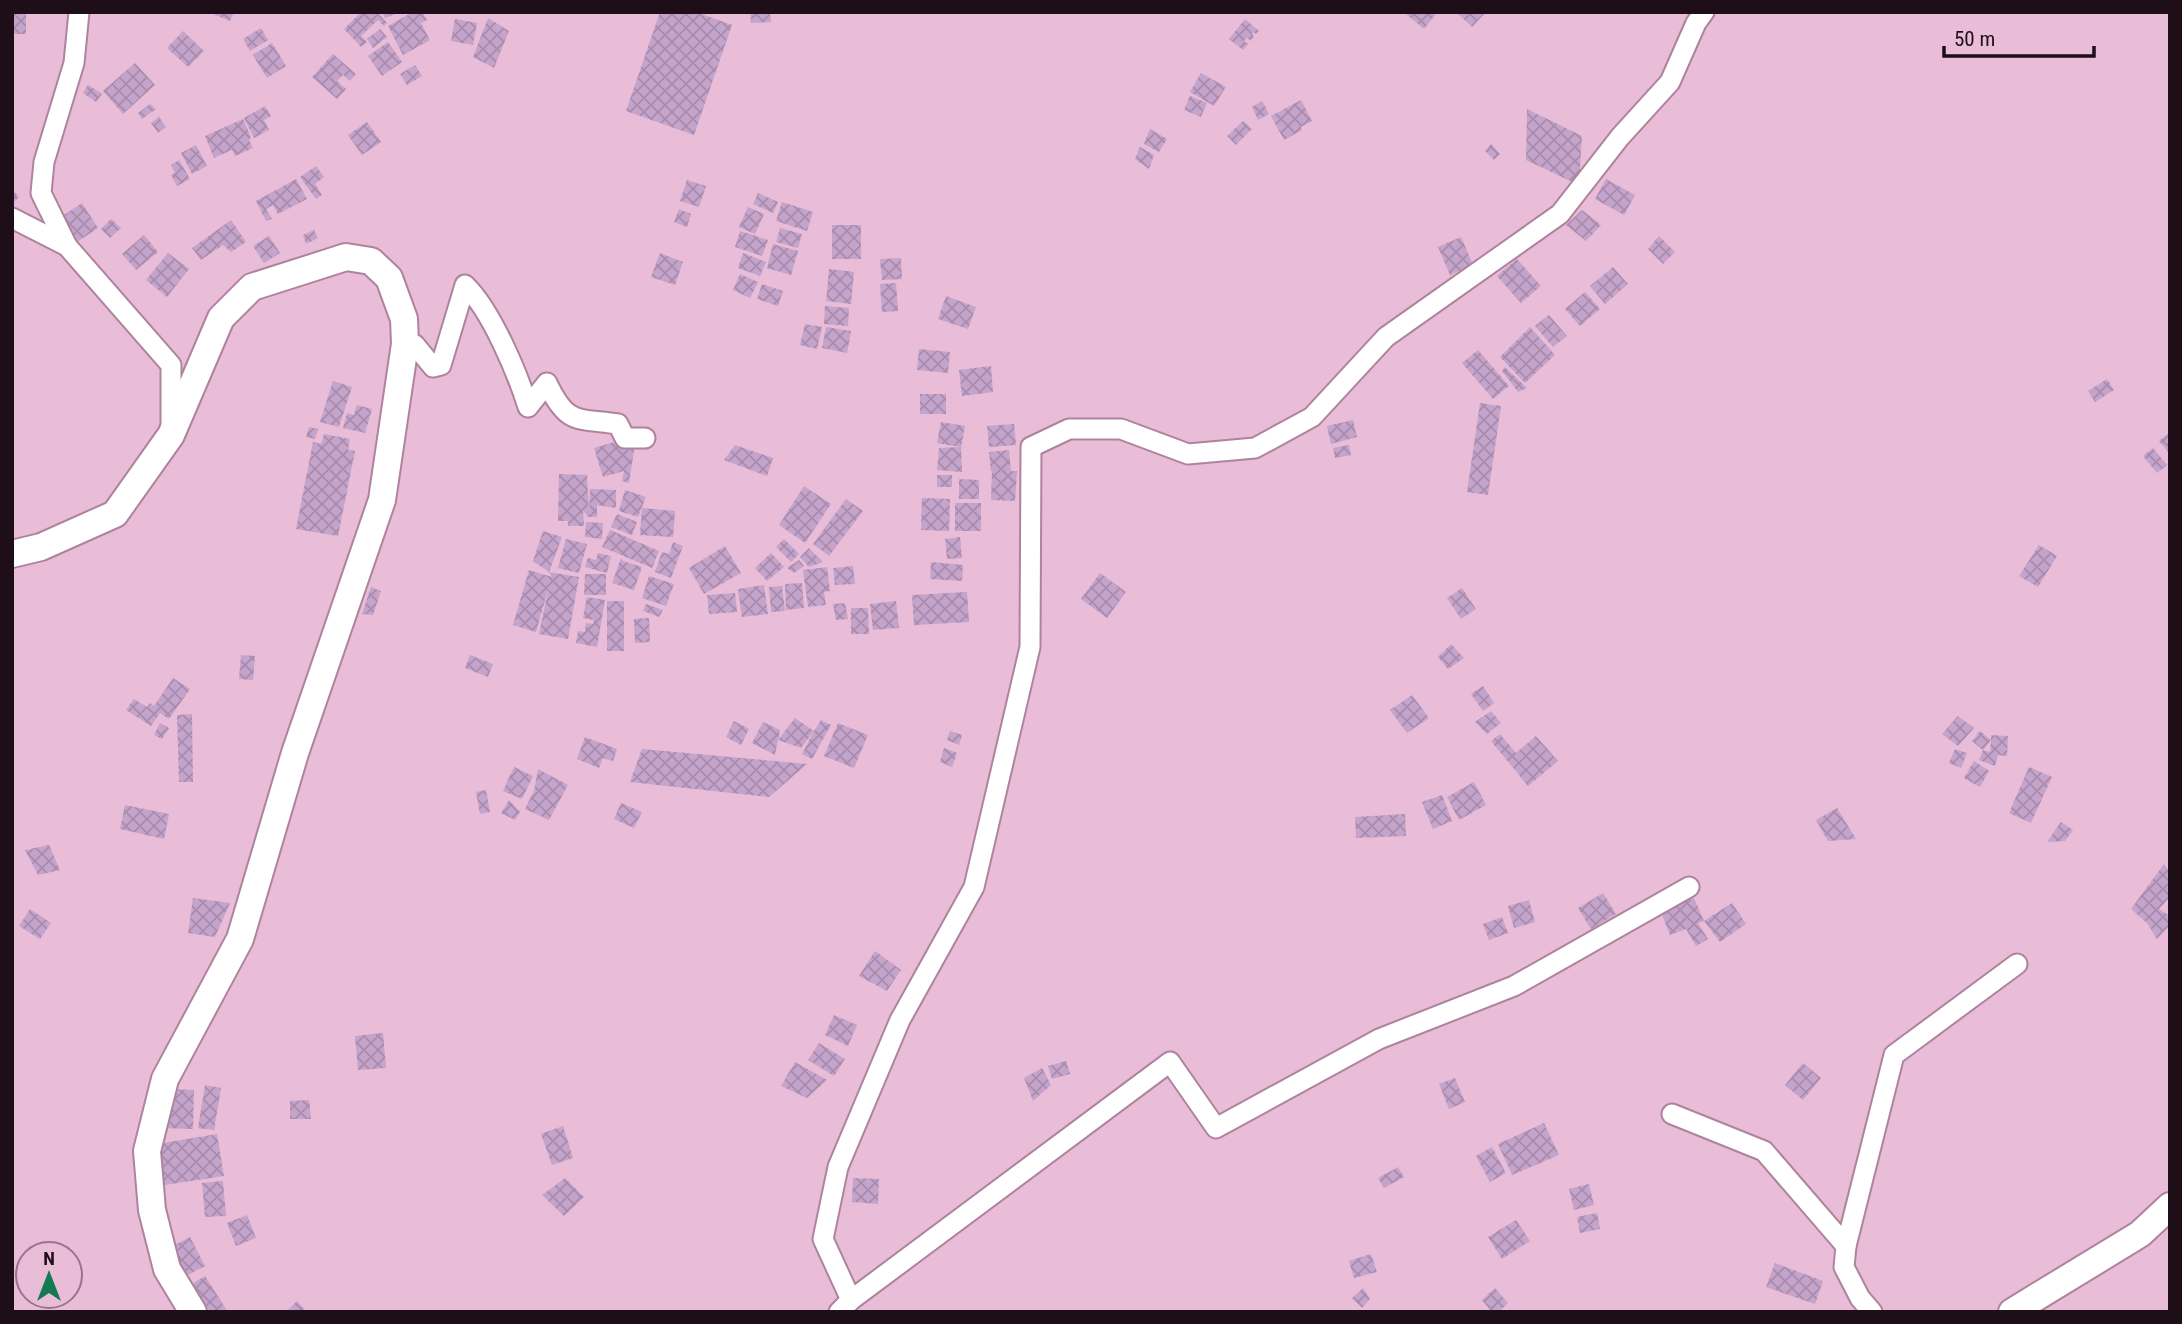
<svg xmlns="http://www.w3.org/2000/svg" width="2182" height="1324" viewBox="0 0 2182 1324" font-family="'Roboto Condensed',sans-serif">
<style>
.building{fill:url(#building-cross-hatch)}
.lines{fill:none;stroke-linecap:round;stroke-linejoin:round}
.street-casing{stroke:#ad839d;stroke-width:23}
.secondary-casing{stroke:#ad839d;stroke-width:30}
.street{stroke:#fff;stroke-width:19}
.secondary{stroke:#fff;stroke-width:26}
</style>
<defs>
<pattern id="building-cross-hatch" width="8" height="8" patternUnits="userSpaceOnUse" patternTransform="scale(1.75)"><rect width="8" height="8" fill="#c4a4ca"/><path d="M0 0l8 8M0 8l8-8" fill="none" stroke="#a88cad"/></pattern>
</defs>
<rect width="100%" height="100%" fill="#e9bcd8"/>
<!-- building -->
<g class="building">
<polygon points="26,12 26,34 12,34 12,13"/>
<polygon points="208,12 234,12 230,21"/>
<polygon points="361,12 377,12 387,23 384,26 378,20 361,36 367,42 361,47 344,29"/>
<polygon points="382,12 399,12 385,18"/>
<polygon points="413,12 422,12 427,20 421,23 430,40 403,55 388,26"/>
<polygon points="660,12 696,12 732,25 694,135 626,111"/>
<polygon points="750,12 770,12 771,22 751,23"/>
<polygon points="1407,12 1434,12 1436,14 1424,29 1406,14"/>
<polygon points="1456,12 1486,12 1472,27"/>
<polygon points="488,18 509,31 494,68 473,57"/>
<polygon points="455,19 477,23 473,45 451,41"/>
<polygon points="1245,19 1259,31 1256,34 1253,32 1252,33 1254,37 1251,41 1247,38 1244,41 1248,44 1243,50 1229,39"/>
<polygon points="261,28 268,40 250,51 243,39"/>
<polygon points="380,29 387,37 373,48 367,39"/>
<polygon points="183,31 204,51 188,67 167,48"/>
<polygon points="388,42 402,62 382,76 368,56"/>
<polygon points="272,43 286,66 267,78 253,55"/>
<polygon points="333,54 356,74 350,81 343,75 337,81 346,89 337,99 312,77"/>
<polygon points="135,63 155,85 123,114 103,91"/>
<polygon points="415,65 422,76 407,85 400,74"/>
<polygon points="1201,73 1226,87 1214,106 1190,92"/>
<polygon points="88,85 102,94 96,102 83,93"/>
<polygon points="1190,96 1207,103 1201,117 1184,110"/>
<polygon points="1301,100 1312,121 1301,127 1302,130 1284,140 1271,116"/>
<polygon points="1262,101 1269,114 1258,120 1252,107"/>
<polygon points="150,104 156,109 142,119 138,113"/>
<polygon points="265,106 271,116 264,120 269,130 254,138 244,118"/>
<polygon points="1527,109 1582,136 1579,185 1526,160"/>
<polygon points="159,117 166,127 158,133 151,123"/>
<polygon points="243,119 251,137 249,140 253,148 235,156 232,150 214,158 205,136"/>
<polygon points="1243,121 1252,129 1236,145 1227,136"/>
<polygon points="367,122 381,142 362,155 348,135"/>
<polygon points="1150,129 1167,139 1159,152 1144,144"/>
<polygon points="1491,144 1500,154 1494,160 1485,151"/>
<polygon points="196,145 207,166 192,174 181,153"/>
<polygon points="1140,147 1154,155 1149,169 1135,159"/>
<polygon points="179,160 190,179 177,186 171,175 175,173 171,165"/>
<polygon points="316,166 324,177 315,184 322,195 316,199 300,177"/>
<polygon points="296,179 307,199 278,214 273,205 266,209 272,219 266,221 256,201"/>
<polygon points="1606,179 1635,195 1624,215 1595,199"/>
<polygon points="687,180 706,186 699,207 680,201"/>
<polygon points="12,189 19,197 12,204"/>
<polygon points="758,193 778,202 773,213 753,204"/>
<polygon points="782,202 813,212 807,231 776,221"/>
<polygon points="82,203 98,228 74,244 58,219"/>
<polygon points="748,207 764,214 755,234 739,227"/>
<polygon points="679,209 691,214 687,227 674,222"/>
<polygon points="1582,210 1601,225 1586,241 1566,225"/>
<polygon points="111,219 121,228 110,238 101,229"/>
<polygon points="231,220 246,242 231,252 223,245 201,260 192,248"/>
<rect x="832" y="225" width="29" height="34"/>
<polygon points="780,228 802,234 798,248 776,242"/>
<polygon points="314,230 318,238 306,244 303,235"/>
<polygon points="740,231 768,240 762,256 735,247"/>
<polygon points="144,235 158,252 136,270 122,254"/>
<polygon points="269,236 280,253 264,263 253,246"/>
<polygon points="1659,236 1675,252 1663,264 1648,249"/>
<polygon points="1461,237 1473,265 1450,275 1438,247"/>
<polygon points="773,244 798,251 791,275 767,268"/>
<polygon points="168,253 189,269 167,297 146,280"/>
<polygon points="660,253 683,262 675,285 651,277"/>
<polygon points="743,253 766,262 760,276 738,268"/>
<polygon points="901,258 902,279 882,280 880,259"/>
<polygon points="1517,259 1541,286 1521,303 1497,276"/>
<polygon points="1613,267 1628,284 1605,304 1590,286"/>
<polygon points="829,269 854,272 851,304 826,301"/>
<polygon points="740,274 758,282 750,298 733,290"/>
<polygon points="896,283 898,311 882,312 880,284"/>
<polygon points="762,284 783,291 778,306 757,299"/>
<polygon points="1585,292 1600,309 1580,326 1565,309"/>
<polygon points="946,296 976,307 968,329 938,319"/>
<polygon points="825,306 849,308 848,326 824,324"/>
<polygon points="1549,315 1567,336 1553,347 1535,326"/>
<polygon points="805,324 822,327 817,349 800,345"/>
<polygon points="826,327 851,331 847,353 822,348"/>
<polygon points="1530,327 1555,355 1525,383 1500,357"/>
<polygon points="919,349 950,352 948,373 917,370"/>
<polygon points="1478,350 1509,386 1493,399 1462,363"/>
<polygon points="991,366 993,392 962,396 959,370"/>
<polygon points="1505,367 1527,388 1518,392 1502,371"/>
<polygon points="2107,379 2114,390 2095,402 2088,391"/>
<polygon points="333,381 352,387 339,427 320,422"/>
<rect x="920" y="394" width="26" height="20"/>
<polygon points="1480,403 1501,406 1488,495 1467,492"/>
<polygon points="357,405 372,409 365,433 343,428 347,413 354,415"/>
<polygon points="1353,420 1357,437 1331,444 1327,426"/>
<polygon points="941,422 965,426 961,447 962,472 937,470 939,448 961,447 937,443"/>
<polygon points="1014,424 1016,445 989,447 987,426"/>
<polygon points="309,427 318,429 315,439 306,437"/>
<polygon points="2170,432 2170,454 2159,441"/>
<polygon points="324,434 350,439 348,450 355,451 338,536 296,529 313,442 321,444"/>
<polygon points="618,441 635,444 629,483 622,481 624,471 603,477 594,448"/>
<polygon points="735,445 773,458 767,476 724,460"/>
<polygon points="1349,445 1351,455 1335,458 1333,448"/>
<polygon points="2153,448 2167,465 2157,473 2143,456"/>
<polygon points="1009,450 1011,471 1017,471 1015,501 991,500 992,470 991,472 989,452"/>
<polygon points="559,474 587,475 589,512 590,489 616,490 616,508 597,505 597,517 588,517 583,510 584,526 568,526 568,521 558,521"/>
<rect x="937" y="475" width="15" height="12"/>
<polygon points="959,479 979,480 979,499 959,499"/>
<polygon points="804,486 831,504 805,543 779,525"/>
<polygon points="625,490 646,497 638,517 619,511"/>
<polygon points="922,498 950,499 949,531 921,530"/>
<polygon points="846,499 863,511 829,556 813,544"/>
<rect x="955" y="503" width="26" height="28"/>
<polygon points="642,508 675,511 673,537 640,535"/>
<polygon points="617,514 637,522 632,535 611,527"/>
<polygon points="586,522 603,523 602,539 585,537"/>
<polygon points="610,530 659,551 652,568 602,547"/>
<polygon points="543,531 562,537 549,572 533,561"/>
<polygon points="960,537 962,558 947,559 945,539"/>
<polygon points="566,539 587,544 579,573 558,568"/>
<polygon points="784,539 799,554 791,562 776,547"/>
<polygon points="673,542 683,546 671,578 655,572 662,552 669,554"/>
<polygon points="2039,545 2057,556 2038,587 2019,576"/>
<polygon points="725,546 741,573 704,594 689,568"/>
<polygon points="809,548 823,562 809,567 800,557"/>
<polygon points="598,553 611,556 607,573 585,567 588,558 596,560"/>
<polygon points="771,553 784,567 767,581 755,568"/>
<polygon points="621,558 623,561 642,567 634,590 612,583"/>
<polygon points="799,560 804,566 794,573 787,568"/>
<polygon points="931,562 963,565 962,581 930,579"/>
<polygon points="853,566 855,584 835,585 833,568"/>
<polygon points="827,567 830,591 824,592 826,605 808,607 803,570"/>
<polygon points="529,570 552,577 549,572 579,577 568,639 539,634 549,586 536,632 513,625"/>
<polygon points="1100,573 1126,592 1107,618 1081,599"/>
<polygon points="585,574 606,574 606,595 584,595"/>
<polygon points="649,576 674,584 666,606 642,598"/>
<polygon points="802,583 804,608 786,610 785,584"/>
<polygon points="764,585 768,614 742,617 738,589"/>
<polygon points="782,586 785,611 771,612 769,587"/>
<polygon points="371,587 381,591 373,615 362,614"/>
<polygon points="1462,588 1476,609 1461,619 1447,598"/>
<polygon points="967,592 969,622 914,625 912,595"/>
<polygon points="735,593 737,612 709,614 707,595"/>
<polygon points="587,597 605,600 597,647 576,643 578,631 585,632 586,623 593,624 594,620 583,618"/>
<rect x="607" y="601" width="17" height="50"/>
<polygon points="896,601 899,628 873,630 870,604"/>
<polygon points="845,603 848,619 836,620 833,604"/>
<polygon points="646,604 663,610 659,617 643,611"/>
<polygon points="851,608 868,608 869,634 851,634"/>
<polygon points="649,618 650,642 635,643 634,619"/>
<polygon points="1451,644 1464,658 1448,669 1438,657"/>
<polygon points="241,655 255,656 253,680 239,679"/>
<polygon points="470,655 493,664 488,677 465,668"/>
<polygon points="173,678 190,689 169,719 160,713 151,726 126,710 134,699 147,707 150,703 154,706"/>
<polygon points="1483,686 1494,703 1483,711 1471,694"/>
<polygon points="1412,695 1429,718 1407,733 1390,710"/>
<polygon points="1491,711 1501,723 1487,734 1475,722"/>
<polygon points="192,714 193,782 179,782 177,715"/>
<polygon points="1958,716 1974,728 1958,746 1942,734"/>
<polygon points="795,718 814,731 821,720 831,725 812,759 802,754 814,731 801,748 778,740 775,755 752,743 763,722 780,730 778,740"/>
<polygon points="734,721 749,729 741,745 726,737"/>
<polygon points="160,723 169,728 162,739 154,735"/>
<polygon points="838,723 868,735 854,768 824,756"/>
<polygon points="950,731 962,735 959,745 947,740"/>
<polygon points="1980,731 1991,740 1983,750 1990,752 1991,740 1991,735 2008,736 2007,756 1998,755 1995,766 1979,760 1983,750 1972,741"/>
<polygon points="1500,734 1516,753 1536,736 1558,761 1528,786 1491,741"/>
<polygon points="585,737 617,749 613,761 603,758 599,768 577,759"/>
<polygon points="944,748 957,753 952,767 940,762"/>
<polygon points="642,749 807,764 769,797 630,782"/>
<polygon points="1955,749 1967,753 1961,768 1949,763"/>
<polygon points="1974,761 1989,771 1980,787 1964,778"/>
<polygon points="514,767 533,776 522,799 503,791"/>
<polygon points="2029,767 2052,777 2031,823 2009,813"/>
<polygon points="538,769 568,785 549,820 525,809 534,791"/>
<polygon points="1474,782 1486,805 1459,820 1447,797"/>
<polygon points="486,790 490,812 480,814 476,792"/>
<polygon points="1442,795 1452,821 1433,829 1422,802"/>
<polygon points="509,800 520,812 515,820 501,813"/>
<polygon points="621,803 642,812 634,828 614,819"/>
<polygon points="125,805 169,814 164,839 120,829"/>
<polygon points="1837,808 1856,839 1828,841 1816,820"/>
<polygon points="1405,814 1406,836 1356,838 1355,817"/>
<polygon points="2061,822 2073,830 2065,841 2047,842"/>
<polygon points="49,845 60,870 38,875 25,850"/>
<polygon points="2164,864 2170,873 2170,897 2159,909 2170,916 2170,925 2157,939 2147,923 2131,909"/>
<polygon points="1603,893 1616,914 1591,929 1578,908"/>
<polygon points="193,898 230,903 215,937 188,933"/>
<polygon points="1694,898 1704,921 1698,923 1708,939 1696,946 1686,929 1670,935 1661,912"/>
<polygon points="1529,900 1535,922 1514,928 1508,906"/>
<polygon points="1732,903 1746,924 1720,942 1704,921"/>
<polygon points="30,909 51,923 40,939 19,926"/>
<polygon points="1502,917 1508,933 1489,940 1483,924"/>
<polygon points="875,951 901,970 887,991 859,976"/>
<polygon points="834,1015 857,1025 848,1046 825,1035"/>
<polygon points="383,1033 386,1068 358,1070 355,1036"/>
<polygon points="819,1043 845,1059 834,1076 808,1060"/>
<polygon points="1066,1061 1070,1074 1052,1079 1048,1066"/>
<polygon points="795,1062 827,1080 807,1098 781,1086"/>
<polygon points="1803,1063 1821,1078 1803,1100 1785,1085"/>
<polygon points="1042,1068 1051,1085 1033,1101 1024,1078"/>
<polygon points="1455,1078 1465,1102 1449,1109 1439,1084"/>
<polygon points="205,1085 221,1088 214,1130 198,1128"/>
<polygon points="164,1089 194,1090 193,1129 162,1128"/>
<polygon points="309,1100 311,1119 290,1119 290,1101"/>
<polygon points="1544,1123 1559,1155 1512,1175 1498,1144"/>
<polygon points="563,1126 573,1158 552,1165 541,1134"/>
<polygon points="217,1134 224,1176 158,1186 163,1143"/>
<polygon points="1492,1147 1506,1173 1490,1182 1476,1156"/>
<polygon points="1398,1167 1404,1177 1384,1188 1378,1178"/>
<polygon points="565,1178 584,1197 564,1216 542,1195"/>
<polygon points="853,1178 879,1179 878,1204 852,1202"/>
<polygon points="223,1181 226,1216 205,1217 202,1183"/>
<polygon points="1589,1184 1594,1205 1574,1210 1569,1189"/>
<polygon points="1597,1213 1600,1229 1580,1233 1577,1217"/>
<polygon points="247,1215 256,1238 236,1246 227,1223"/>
<polygon points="1516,1220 1530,1241 1502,1259 1488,1237"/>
<polygon points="190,1237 205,1266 186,1276 171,1247"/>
<polygon points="1371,1254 1377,1272 1354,1278 1349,1261"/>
<polygon points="1775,1263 1823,1281 1815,1304 1766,1287"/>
<polygon points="205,1276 228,1312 210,1312 192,1284"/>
<polygon points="1363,1288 1370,1299 1362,1308 1352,1298"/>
<polygon points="1495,1288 1508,1303 1499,1312 1492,1312 1482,1300"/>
<polygon points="297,1301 307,1312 286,1312"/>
</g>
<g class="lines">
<!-- street casing -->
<g class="street-casing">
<g id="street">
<polyline points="79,12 74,63 44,162 41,193 67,246 171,365 171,427"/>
<polyline points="12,218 67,246"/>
<path d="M405 344 415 345 433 367 441 365 465 285C491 310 517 372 528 407L547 383C567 425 576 418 618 424L625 438H645"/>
<polyline points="1672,1114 1764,1151 1846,1246 1844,1267 1860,1298 1872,1312"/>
<polyline points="1846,1246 1894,1055 2017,964"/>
<polyline points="851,1300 823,1239 838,1167 900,1020 974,887 1030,647 1031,447 1069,429 1121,429 1188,454 1255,448 1312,417 1386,337 1560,214 1620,137 1670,82 1696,23 1704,12"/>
<polyline points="839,1312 851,1300 1170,1062 1216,1128 1379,1039 1514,986 1689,887"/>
</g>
</g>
<!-- secondary casing -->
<g class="secondary-casing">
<g id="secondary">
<polyline points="12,554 41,547 115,514 171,435 221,318 252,287 346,257 371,261 389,278 404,319 405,344 382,500 295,753 240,939 165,1079 147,1151 152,1210 167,1269 193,1312"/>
<polyline points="2012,1312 2140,1234 2170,1206"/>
</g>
</g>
<!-- street -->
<use href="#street" class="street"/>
<!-- secondary -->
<use href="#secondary" class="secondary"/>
</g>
<!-- border -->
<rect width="2182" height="1324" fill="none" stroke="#1d0e18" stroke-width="28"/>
<!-- north arrow -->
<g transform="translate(49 1275)"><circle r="33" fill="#e9bcd8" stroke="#97768b" stroke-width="2"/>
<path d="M0-5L12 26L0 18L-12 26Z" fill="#137a53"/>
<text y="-10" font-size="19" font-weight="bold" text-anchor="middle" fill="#1d0e18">N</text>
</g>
<!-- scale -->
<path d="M1944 46v10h150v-10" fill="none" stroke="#1d0e18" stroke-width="3.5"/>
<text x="1954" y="46" font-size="21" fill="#1d0e18" stroke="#e9bcd8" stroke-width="5" paint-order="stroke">50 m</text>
</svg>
